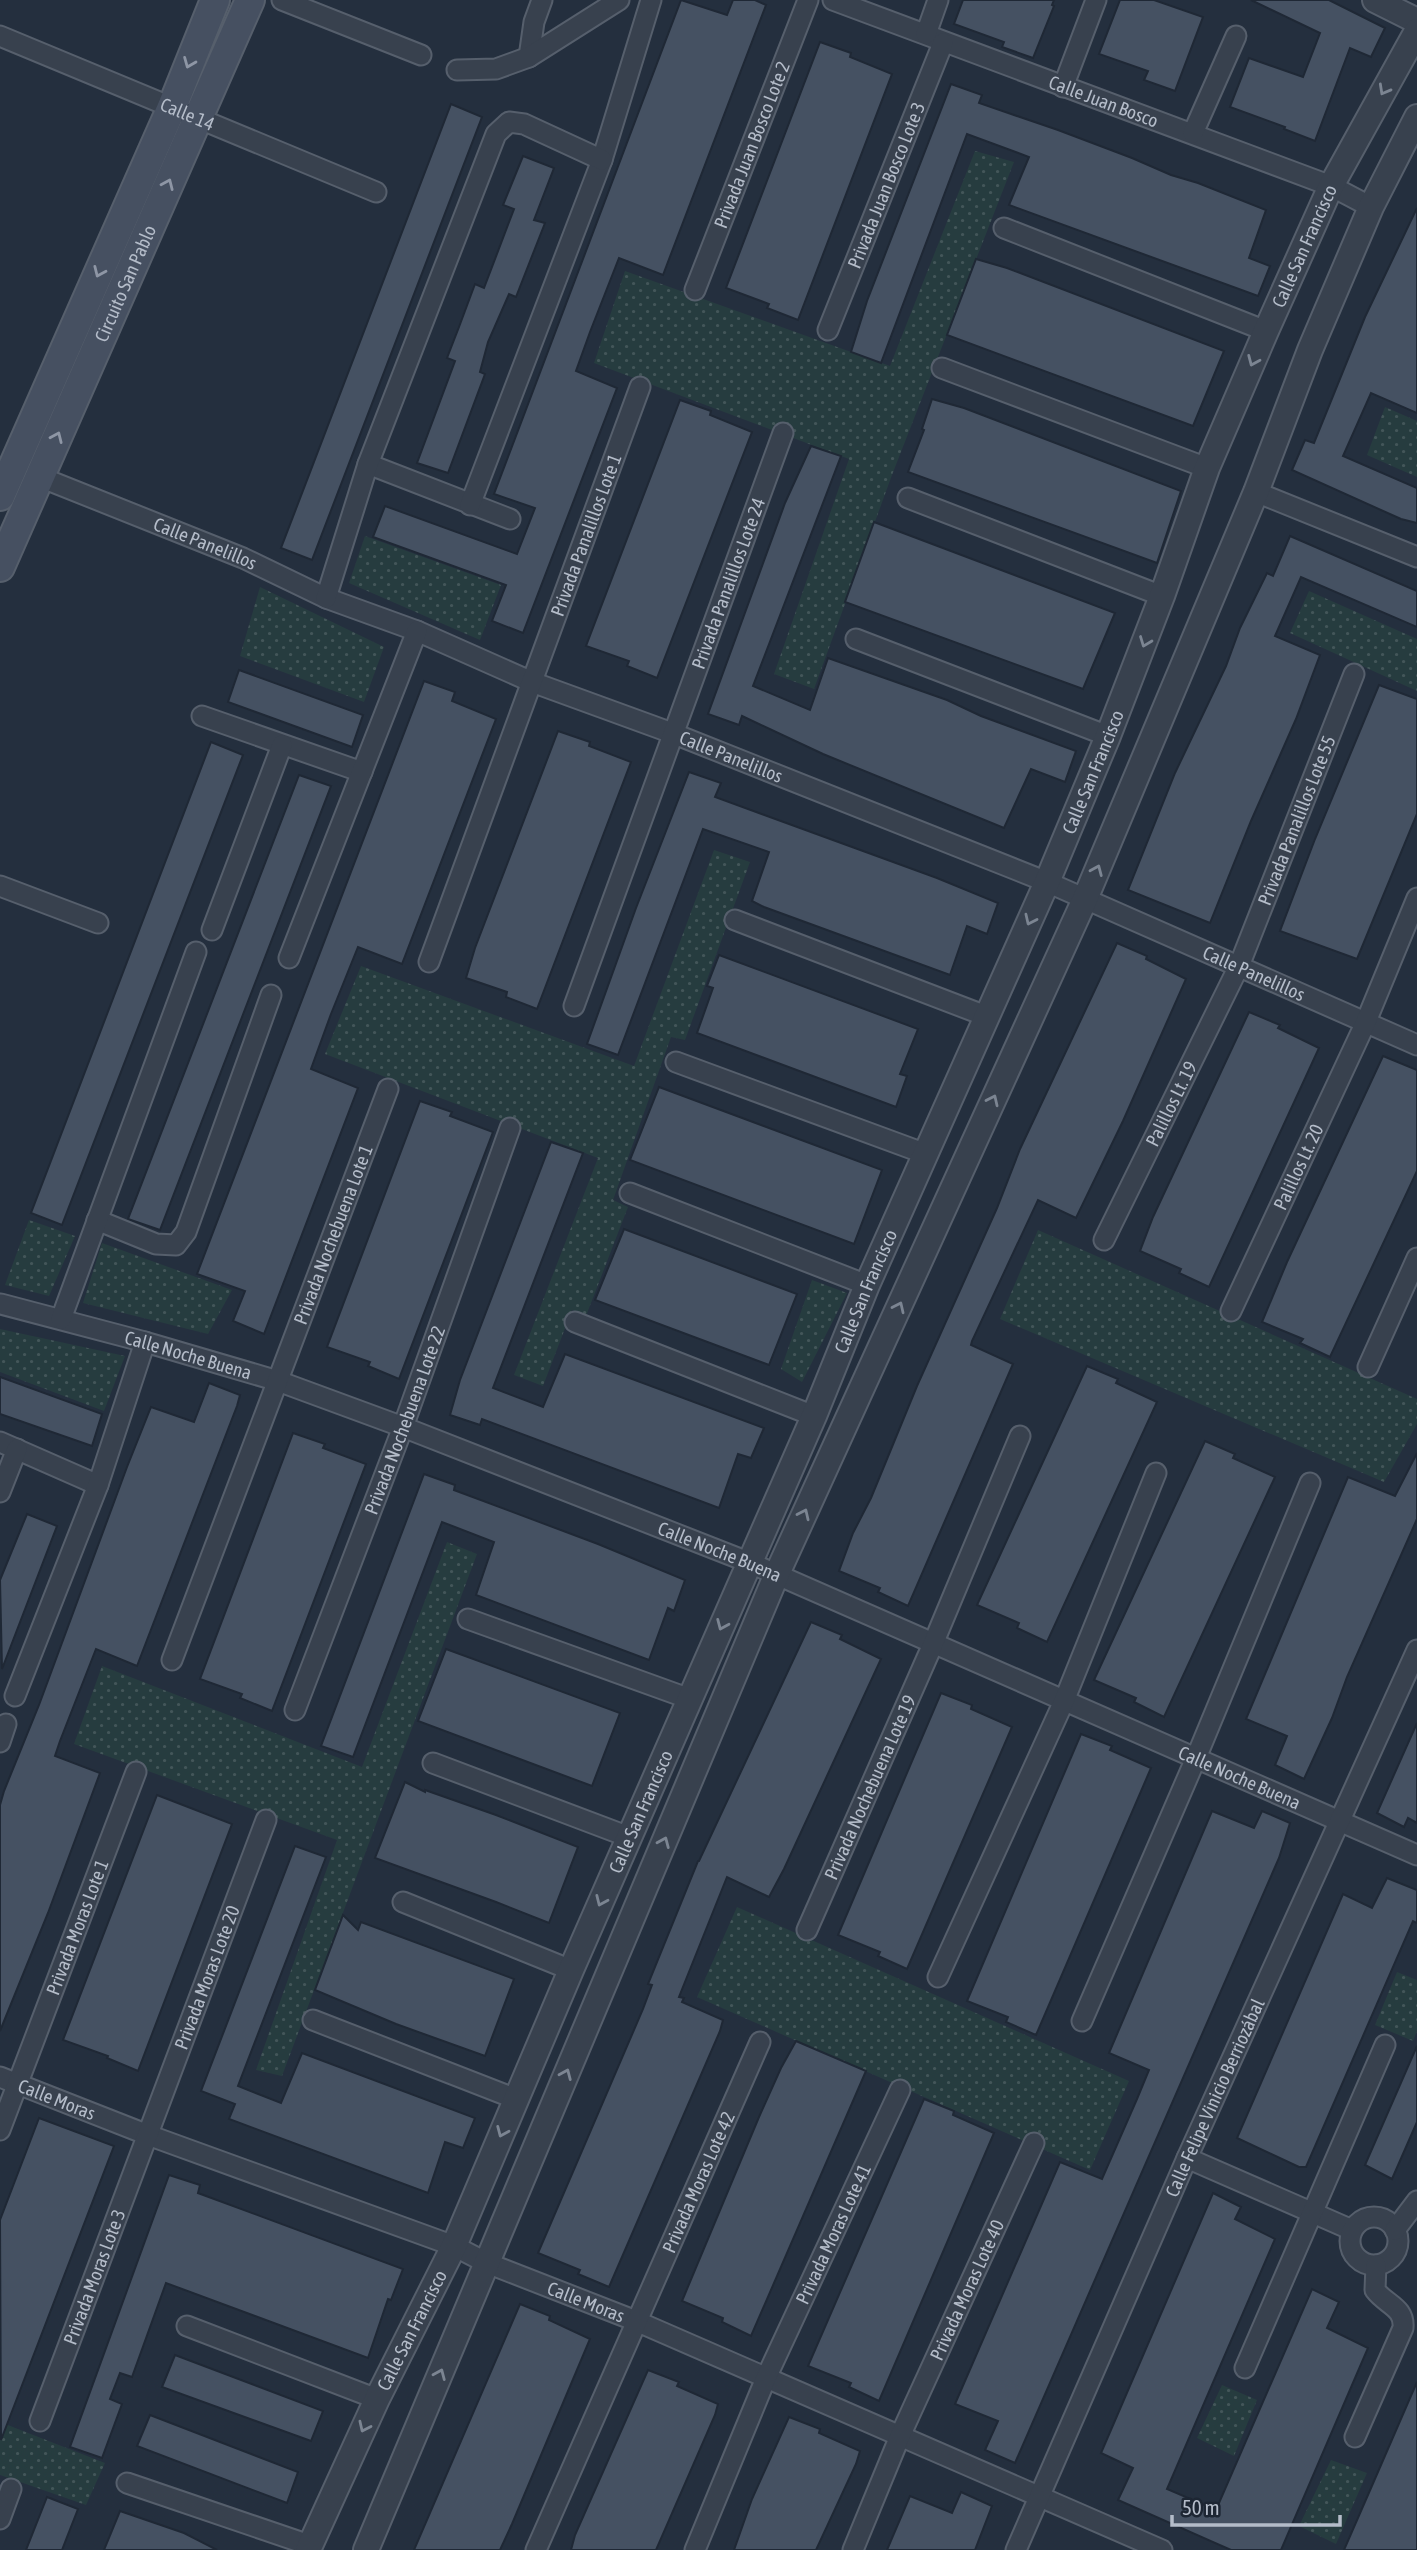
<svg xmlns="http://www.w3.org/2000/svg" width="1417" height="2550" viewBox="0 0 1417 2550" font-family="'Asap Condensed',sans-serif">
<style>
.park{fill:url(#park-dots)}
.building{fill:#455162;stroke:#1f2835;stroke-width:2}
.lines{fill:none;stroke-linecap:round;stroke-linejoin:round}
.minor-casing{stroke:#565f6c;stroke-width:23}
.tertiary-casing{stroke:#565f6c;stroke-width:28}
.secondary-casing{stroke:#565f6c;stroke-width:32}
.minor{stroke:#38414e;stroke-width:19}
.tertiary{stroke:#38414e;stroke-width:24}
.secondary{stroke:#465061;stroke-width:28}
.oneway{stroke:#8e96a5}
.oneway2{stroke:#7c8592}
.labels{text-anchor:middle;stroke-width:7;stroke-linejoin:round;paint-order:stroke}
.street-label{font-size:19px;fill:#b4bcc9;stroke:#1d2633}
</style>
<defs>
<pattern id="park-dots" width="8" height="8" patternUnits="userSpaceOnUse" patternTransform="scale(1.75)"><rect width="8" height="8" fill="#263c3f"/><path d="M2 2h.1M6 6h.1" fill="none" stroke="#435659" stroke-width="1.8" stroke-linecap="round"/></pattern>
</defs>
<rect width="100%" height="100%" fill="#242f3e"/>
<!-- park -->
<g class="park">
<polygon points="975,151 1014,162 892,475 814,689 774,674 849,459 594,363 625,271 890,366"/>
<polygon points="1385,407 1417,421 1417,477 1367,455"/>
<polygon points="365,536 501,585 480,640 349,583"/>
<polygon points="260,587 384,647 364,702 240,656"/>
<polygon points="1309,591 1417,639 1417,691 1290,633"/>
<polygon points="714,850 750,862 685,1040 671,1037 613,1200 628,1207 586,1316 572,1310 543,1386 514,1375 598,1158 325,1054 361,966 634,1066"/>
<polygon points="29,1220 75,1236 49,1296 5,1285"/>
<polygon points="1038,1230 1417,1399 1417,1424 1384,1482 1000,1319"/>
<polygon points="102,1243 232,1290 208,1334 83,1303"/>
<polygon points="812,1280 847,1293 802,1382 781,1369"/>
<polygon points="0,1329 125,1356 104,1411 0,1372"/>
<polygon points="447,1542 477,1554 282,2076 256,2070 337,1840 74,1744 102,1666 362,1767"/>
<polygon points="737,1907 1129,2081 1090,2170 697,1997"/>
<polygon points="1397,1972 1417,1980 1417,2031 1413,2041 1375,2025"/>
<polygon points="1222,2385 1257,2400 1234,2456 1197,2438"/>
<polygon points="0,2422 105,2463 86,2505 0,2475"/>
<polygon points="1331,2460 1367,2473 1336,2544 1299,2526"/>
</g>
<!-- building -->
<g class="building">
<polygon points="681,0 727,15 733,0 755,0 766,5 663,275 619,258 590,332 576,371 617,388 523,633 492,621 506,585 373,537 385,506 517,554 535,508 494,494"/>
<polygon points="963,0 1054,0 1052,5 1054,6 1033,58 1002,47 1004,42 954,24"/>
<polygon points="1120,0 1154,0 1203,17 1175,91 1144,80 1148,71 1099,54"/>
<polygon points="1251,0 1329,0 1385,28 1371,57 1350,48 1315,141 1284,129 1285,127 1230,107 1249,58 1303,77 1320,33"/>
<polygon points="820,42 851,53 850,57 892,74 798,320 767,308 769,304 726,288"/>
<polygon points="951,84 982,95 979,103 1058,130 1132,158 1171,175 1198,183 1266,210 1249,258 1270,266 1258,296 1009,205 1029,157 967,134 881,363 851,352 867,301"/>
<polygon points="451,104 482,117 312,560 281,548"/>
<polygon points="523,156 554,168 534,220 545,223 516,297 509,294 488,342 480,372 485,374 448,473 417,463 455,361 447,358 459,327 475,284 484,288 514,209 503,205"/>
<polygon points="1417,208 1417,413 1371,393 1343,456 1417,488 1417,523 1401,519 1292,470 1305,440 1314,443 1365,317"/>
<polygon points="976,259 1007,268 1224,351 1193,426 947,335"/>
<polygon points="932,399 964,408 1181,491 1157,563 908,472 924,430 922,429"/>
<polygon points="680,400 711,411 710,415 752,432 657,678 627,666 629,661 586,646"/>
<polygon points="811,446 841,456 753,686 810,710 828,658 947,700 981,716 1076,751 1065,782 1031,769 1004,828 823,754 742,716 739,725 708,714 785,503"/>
<polygon points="874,522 1115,613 1083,689 845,602"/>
<polygon points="1290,536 1417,591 1417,627 1301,577 1275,636 1320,655 1296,719 1251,821 1210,923 1128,890 1175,773 1226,666 1240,628 1267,573 1273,576"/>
<polygon points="239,670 363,715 352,747 228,702"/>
<polygon points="424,681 455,692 452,701 496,719 402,964 358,947 331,1014 311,1069 358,1088 264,1334 233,1321 245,1291 197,1274"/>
<polygon points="1379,685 1417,699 1417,814 1357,959 1280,931 1315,839"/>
<polygon points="558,731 590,742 589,746 631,762 537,1009 506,997 507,992 466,978 475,948"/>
<polygon points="211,742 243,755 62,1225 31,1213"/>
<polygon points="689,772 721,783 715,797 937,878 998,903 987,934 967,926 950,975 764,907 752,901 769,852 703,829 618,1055 587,1044 636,908"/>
<polygon points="299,775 331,786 160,1230 128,1219"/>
<polygon points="1117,943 1147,956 1146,959 1186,979 1123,1121 1076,1218 1038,1200 972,1341 971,1345 1013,1364 908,1606 878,1592 880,1588 839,1571 853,1533 871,1498 917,1386 997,1208 1020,1149"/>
<polygon points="719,955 918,1029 900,1074 907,1076 896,1107 697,1033 713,988 707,986"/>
<polygon points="1249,1012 1280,1025 1278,1028 1319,1048 1209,1287 1179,1273 1181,1269 1140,1251 1153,1217"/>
<polygon points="1383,1056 1417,1070 1417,1171 1330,1357 1300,1343 1303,1339 1262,1322 1287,1262"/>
<polygon points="659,1087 882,1170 854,1244 630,1160"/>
<polygon points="420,1101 452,1112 450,1116 493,1132 399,1379 368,1366 370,1362 327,1347"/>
<polygon points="551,1142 583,1153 493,1388 543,1407 565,1354 764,1428 751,1458 738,1454 719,1508 482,1419 480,1425 450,1415 460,1380"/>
<polygon points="624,1229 797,1294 769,1365 595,1300"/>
<polygon points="1087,1366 1118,1379 1116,1383 1157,1402 1047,1642 1017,1628 1019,1623 977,1605"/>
<polygon points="0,1377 102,1414 92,1446 0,1414"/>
<polygon points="209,1383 240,1395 237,1406 137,1666 96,1649 60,1741 55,1756 100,1773 48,1913 0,2031 0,1805 4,1791 39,1705 127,1467 151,1407 194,1422"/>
<polygon points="293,1433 325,1444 323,1448 366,1464 272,1711 240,1698 242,1694 200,1679"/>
<polygon points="1205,1441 1235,1454 1233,1458 1275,1477 1164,1717 1134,1702 1136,1698 1094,1680"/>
<polygon points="1417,1453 1417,1519 1347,1677 1332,1718 1304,1779 1275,1765 1287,1736 1246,1719 1348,1477 1395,1496"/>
<polygon points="424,1474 455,1485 454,1490 598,1544 685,1580 674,1611 668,1608 649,1660 476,1595 494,1542 442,1522 353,1757 321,1746"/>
<polygon points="27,1514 57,1526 2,1669 0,1580"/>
<polygon points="811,1622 842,1635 840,1639 881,1659 784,1869 769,1897 727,1877 679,1997 684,1998 682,2002 723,2020 720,2031 609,2287 578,2274 580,2270 538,2253 643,2009 652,1985 648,1984 698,1861 699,1861"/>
<polygon points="446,1649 620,1713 592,1786 418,1721"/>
<polygon points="941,1693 972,1705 971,1709 1012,1727 907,1969 878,1956 880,1952 838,1935"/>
<polygon points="1417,1723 1417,1823 1408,1818 1404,1827 1377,1813"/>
<polygon points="1081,1734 1112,1746 1110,1750 1151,1768 1036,2035 1006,2022 1008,2017 967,2001"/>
<polygon points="405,1782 425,1792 425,1790 496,1815 578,1847 549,1923 496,1902 375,1858"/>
<polygon points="157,1795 232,1824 138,2071 107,2058 108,2056 63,2040"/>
<polygon points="1212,1811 1254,1828 1262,1811 1290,1823 1279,1858 1015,2463 985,2450 998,2421 955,2404 1060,2162 1102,2179 1137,2099 1149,2070 1109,2053"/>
<polygon points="295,1846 326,1857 238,2086 281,2103 302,2053 475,2118 463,2148 445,2142 428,2193 229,2119 235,2104 201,2091"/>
<polygon points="1387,1878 1417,1890 1417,1923 1413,1921 1306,2167 1299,2167 1237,2138 1343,1894 1372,1908"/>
<polygon points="343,1915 358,1930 361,1922 514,1979 485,2056 396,2024 315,1990"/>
<polygon points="796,2041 866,2071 751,2336 722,2322 723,2318 682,2301 759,2117 781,2068"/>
<polygon points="1417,2046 1417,2122 1392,2179 1365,2165"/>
<polygon points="924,2099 954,2111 953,2115 994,2133 879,2401 849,2387 851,2383 808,2366"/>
<polygon points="39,2118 114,2146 1,2440 0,2220"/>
<polygon points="169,2175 200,2185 198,2193 403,2269 391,2300 388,2299 368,2358 166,2283 132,2377 120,2373 110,2399 122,2404 102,2458 70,2447"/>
<polygon points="1213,2193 1241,2207 1235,2219 1275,2239 1167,2489 1216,2510 1312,2289 1339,2302 1327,2328 1368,2348 1281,2550 1231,2550 1118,2500 1133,2468 1101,2453"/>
<polygon points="520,2304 550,2316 549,2320 590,2339 512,2524 500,2550 414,2550"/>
<polygon points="175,2355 323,2411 311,2441 162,2387"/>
<polygon points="648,2370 679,2382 677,2386 718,2404 715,2415 656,2550 571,2550 575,2535"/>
<polygon points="1417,2382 1417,2550 1344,2550 1371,2488"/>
<polygon points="150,2415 298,2472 287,2503 137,2446"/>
<polygon points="789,2417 820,2429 819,2433 860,2451 856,2464 816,2550 734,2550 752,2499"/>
<polygon points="961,2492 992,2506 975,2550 887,2550 910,2496 952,2513"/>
<polygon points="47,2497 78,2509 62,2550 26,2550"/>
<polygon points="120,2511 184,2533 217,2550 104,2550"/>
</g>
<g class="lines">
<!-- minor casing -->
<g class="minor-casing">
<g id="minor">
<polyline points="282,0 421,55"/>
<path id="s1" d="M833 0 1331 186 1371 207"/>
<polyline points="926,34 938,0"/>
<path id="s2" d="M0 36 376 192"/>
<polyline points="529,57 534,22 542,0"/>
<polyline points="457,70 496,69 529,57 619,0"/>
<polyline points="1063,87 1096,0"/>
<polyline points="1193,133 1236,36"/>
<polyline points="1004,228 1266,331"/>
<path id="s3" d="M695 290 808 0"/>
<path id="s4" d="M828 330 943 43"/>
<polyline points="942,368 1207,468"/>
<polyline points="368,464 510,519"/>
<path id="s5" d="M40 477 243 558 326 598 417 631 532 682 672 733 1047 882 1417 1045"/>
<polyline points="1256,492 1417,557"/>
<polyline points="908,498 1162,596"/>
<polyline points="470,505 602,160 651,0"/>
<polyline points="326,598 368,464 496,134 509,122 524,124 602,160"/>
<polyline points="856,639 1108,736"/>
<polyline points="202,716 362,772"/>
<polyline points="0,886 98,923"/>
<polyline points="735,920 986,1016"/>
<polyline points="212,930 282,745"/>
<polyline points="289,958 417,631"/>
<path id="s6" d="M429 962 640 387"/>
<path id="s7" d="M574 1006 783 433"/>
<polyline points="676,1062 926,1154"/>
<polyline points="630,1193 867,1285"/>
<polyline points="97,1220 156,1244 176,1245 186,1232 271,995"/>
<path id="s8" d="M1104 1240 1239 966 1354 674"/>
<path id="s9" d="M1 1304 145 1342 278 1381 403 1427 748 1562 1417 1855"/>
<path id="s10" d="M1231 1311 1365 1024 1417 898"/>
<polyline points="61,1319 196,952"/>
<polyline points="575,1322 814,1416"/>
<polyline points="1368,1367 1417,1258"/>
<polyline points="0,1442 98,1485"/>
<polyline points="0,1492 17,1449"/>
<polyline points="468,1619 690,1699"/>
<path id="s11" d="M172 1660 388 1089"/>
<polyline points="15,1696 98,1485 145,1342"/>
<path id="s12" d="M295 1710 403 1427 510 1128"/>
<polyline points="0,1742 6,1724"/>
<polyline points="433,1763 629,1837"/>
<polyline points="403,1902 571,1970"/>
<path id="s13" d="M807 1930 933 1644 1020 1436"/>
<polyline points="938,1977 1064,1701 1156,1473"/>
<polyline points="313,2020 516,2099"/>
<polyline points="1082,2021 1196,1758 1310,1483"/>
<path id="s14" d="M0 2077 148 2135 454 2246 487 2263 636 2321 1162 2550"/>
<path id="s15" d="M0 2130 136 1772"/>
<polyline points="1187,2158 1352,2230"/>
<circle cx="1374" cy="2241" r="24"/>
<polyline points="1395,2230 1417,2201"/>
<polyline points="187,2326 377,2399"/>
<polyline points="1245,2368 1385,2045"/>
<path id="s16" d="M40 2421 266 1820"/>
<path d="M1355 2437 1403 2328C1405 2307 1386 2305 1375 2290L1376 2265"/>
<polyline points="127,2483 309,2545"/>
<polyline points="0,2519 11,2489"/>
<path id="s17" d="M536 2550 760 2042"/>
<path id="s18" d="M695 2550 766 2378 900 2090"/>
<path id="s19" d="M853 2550 900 2436 1034 2143"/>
<path id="s20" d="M1016 2550 1187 2158 1417 1650"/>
</g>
</g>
<!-- tertiary casing -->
<g class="tertiary-casing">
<g id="tertiary">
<polyline points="1375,0 1417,21"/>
<path id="s21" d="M308 2550 377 2399 454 2246 571 1970 814 1416 867 1285 1047 882 1108 736 1162 596 1207 468 1266 331 1331 186 1417 31"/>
<polyline points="366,2550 776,1576 1085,899 1256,492 1310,350 1371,207 1417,117"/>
</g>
</g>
<!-- secondary casing -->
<g class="secondary-casing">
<g id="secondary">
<polyline points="0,496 172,107 215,0"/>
<path id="s22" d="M0 567 250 0"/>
</g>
</g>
<!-- minor -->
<use href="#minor" class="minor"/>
<!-- tertiary -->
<use href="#tertiary" class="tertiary"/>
<!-- secondary -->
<use href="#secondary" class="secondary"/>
</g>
<!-- one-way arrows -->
<defs><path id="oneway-chevron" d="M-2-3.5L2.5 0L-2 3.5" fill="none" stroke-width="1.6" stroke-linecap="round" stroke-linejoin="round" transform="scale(1.75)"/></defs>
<g class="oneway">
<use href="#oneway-chevron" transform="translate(189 63) rotate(112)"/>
<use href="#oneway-chevron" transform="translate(168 184) rotate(-66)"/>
<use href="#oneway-chevron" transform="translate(99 272) rotate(114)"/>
<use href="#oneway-chevron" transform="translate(57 437) rotate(-66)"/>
</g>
<g class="oneway2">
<use href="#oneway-chevron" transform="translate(1384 90) rotate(119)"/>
<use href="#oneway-chevron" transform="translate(1253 361) rotate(113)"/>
<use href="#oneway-chevron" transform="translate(1145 642) rotate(111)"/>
<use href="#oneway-chevron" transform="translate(1097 870) rotate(-67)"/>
<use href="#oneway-chevron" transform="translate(1030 920) rotate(115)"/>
<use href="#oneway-chevron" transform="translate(993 1100) rotate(-65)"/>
<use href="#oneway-chevron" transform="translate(899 1307) rotate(-65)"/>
<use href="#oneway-chevron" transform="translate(804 1514) rotate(-65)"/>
<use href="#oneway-chevron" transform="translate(722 1625) rotate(113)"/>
<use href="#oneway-chevron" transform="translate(664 1842) rotate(-67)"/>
<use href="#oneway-chevron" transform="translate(601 1901) rotate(114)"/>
<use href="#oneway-chevron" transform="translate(566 2074) rotate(-67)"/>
<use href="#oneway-chevron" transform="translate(502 2132) rotate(113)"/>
<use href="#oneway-chevron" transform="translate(440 2374) rotate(-67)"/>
<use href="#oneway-chevron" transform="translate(364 2427) rotate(115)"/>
</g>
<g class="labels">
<!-- street labels -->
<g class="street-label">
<text dy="7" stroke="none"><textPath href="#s1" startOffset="289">Calle Juan Bosco</textPath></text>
<text dy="7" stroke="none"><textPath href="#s2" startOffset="203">Calle 14</textPath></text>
<text dy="7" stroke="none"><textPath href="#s3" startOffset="156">Privada Juan Bosco Lote 2</textPath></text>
<text dy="7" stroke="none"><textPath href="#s4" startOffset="156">Privada Juan Bosco Lote 3</textPath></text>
<text dy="7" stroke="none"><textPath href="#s21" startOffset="2511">Calle San Francisco</textPath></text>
<text dy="7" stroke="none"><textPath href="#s22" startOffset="310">Circuito San Pablo</textPath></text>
<text dy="7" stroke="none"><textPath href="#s6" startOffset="455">Privada Panalillos Lote 1</textPath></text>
<text dy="7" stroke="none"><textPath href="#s5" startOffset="178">Calle Panelillos</textPath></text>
<text dy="7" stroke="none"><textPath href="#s7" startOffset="450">Privada Panalillos Lote 24</textPath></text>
<text dy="7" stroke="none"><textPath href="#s5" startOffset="746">Calle Panelillos</textPath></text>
<text dy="7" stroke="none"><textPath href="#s21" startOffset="1944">Calle San Francisco</textPath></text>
<text dy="7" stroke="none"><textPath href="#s8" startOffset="462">Privada Panalillos Lote 55</textPath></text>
<text dy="7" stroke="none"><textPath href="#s5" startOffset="1312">Calle Panelillos</textPath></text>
<text dy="7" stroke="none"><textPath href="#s8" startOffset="152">Palillos Lt. 19</textPath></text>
<text dy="7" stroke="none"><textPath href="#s10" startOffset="159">Palillos Lt. 20</textPath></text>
<text dy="7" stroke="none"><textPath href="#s11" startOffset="455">Privada Nochebuena Lote 1</textPath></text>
<text dy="7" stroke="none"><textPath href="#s21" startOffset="1377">Calle San Francisco</textPath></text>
<text dy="7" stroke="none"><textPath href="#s9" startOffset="194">Calle Noche Buena</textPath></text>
<text dy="7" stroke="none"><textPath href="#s12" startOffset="310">Privada Nochebuena Lote 22</textPath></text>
<text dy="7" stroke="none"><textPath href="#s9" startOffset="761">Calle Noche Buena</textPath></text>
<text dy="7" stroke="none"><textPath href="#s9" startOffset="1328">Calle Noche Buena</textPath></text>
<text dy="7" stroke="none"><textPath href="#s13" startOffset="156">Privada Nochebuena Lote 19</textPath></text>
<text dy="7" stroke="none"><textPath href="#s21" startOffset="810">Calle San Francisco</textPath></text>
<text dy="7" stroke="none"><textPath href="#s15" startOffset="217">Privada Moras Lote 1</textPath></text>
<text dy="7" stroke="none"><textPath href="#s16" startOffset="474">Privada Moras Lote 20</textPath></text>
<text dy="7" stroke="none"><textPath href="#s14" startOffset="61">Calle Moras</textPath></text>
<text dy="7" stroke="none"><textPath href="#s20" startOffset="494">Calle Felipe Vinicio Berriozábal</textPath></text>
<text dy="7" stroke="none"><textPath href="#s17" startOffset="402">Privada Moras Lote 42</textPath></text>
<text dy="7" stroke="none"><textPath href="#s18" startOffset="345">Privada Moras Lote 41</textPath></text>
<text dy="7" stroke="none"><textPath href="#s16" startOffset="154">Privada Moras Lote 3</textPath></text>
<text dy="7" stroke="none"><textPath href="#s19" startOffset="284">Privada Moras Lote 40</textPath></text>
<text dy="7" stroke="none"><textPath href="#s14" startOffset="628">Calle Moras</textPath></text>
<text dy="7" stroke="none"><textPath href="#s21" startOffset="243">Calle San Francisco</textPath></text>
</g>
</g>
<!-- scale -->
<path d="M1172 2515v10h168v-10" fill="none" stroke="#b4bcc9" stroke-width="3.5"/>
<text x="1182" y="2515" font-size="21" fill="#b4bcc9" stroke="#1d2633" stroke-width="5" paint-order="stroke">50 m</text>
</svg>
